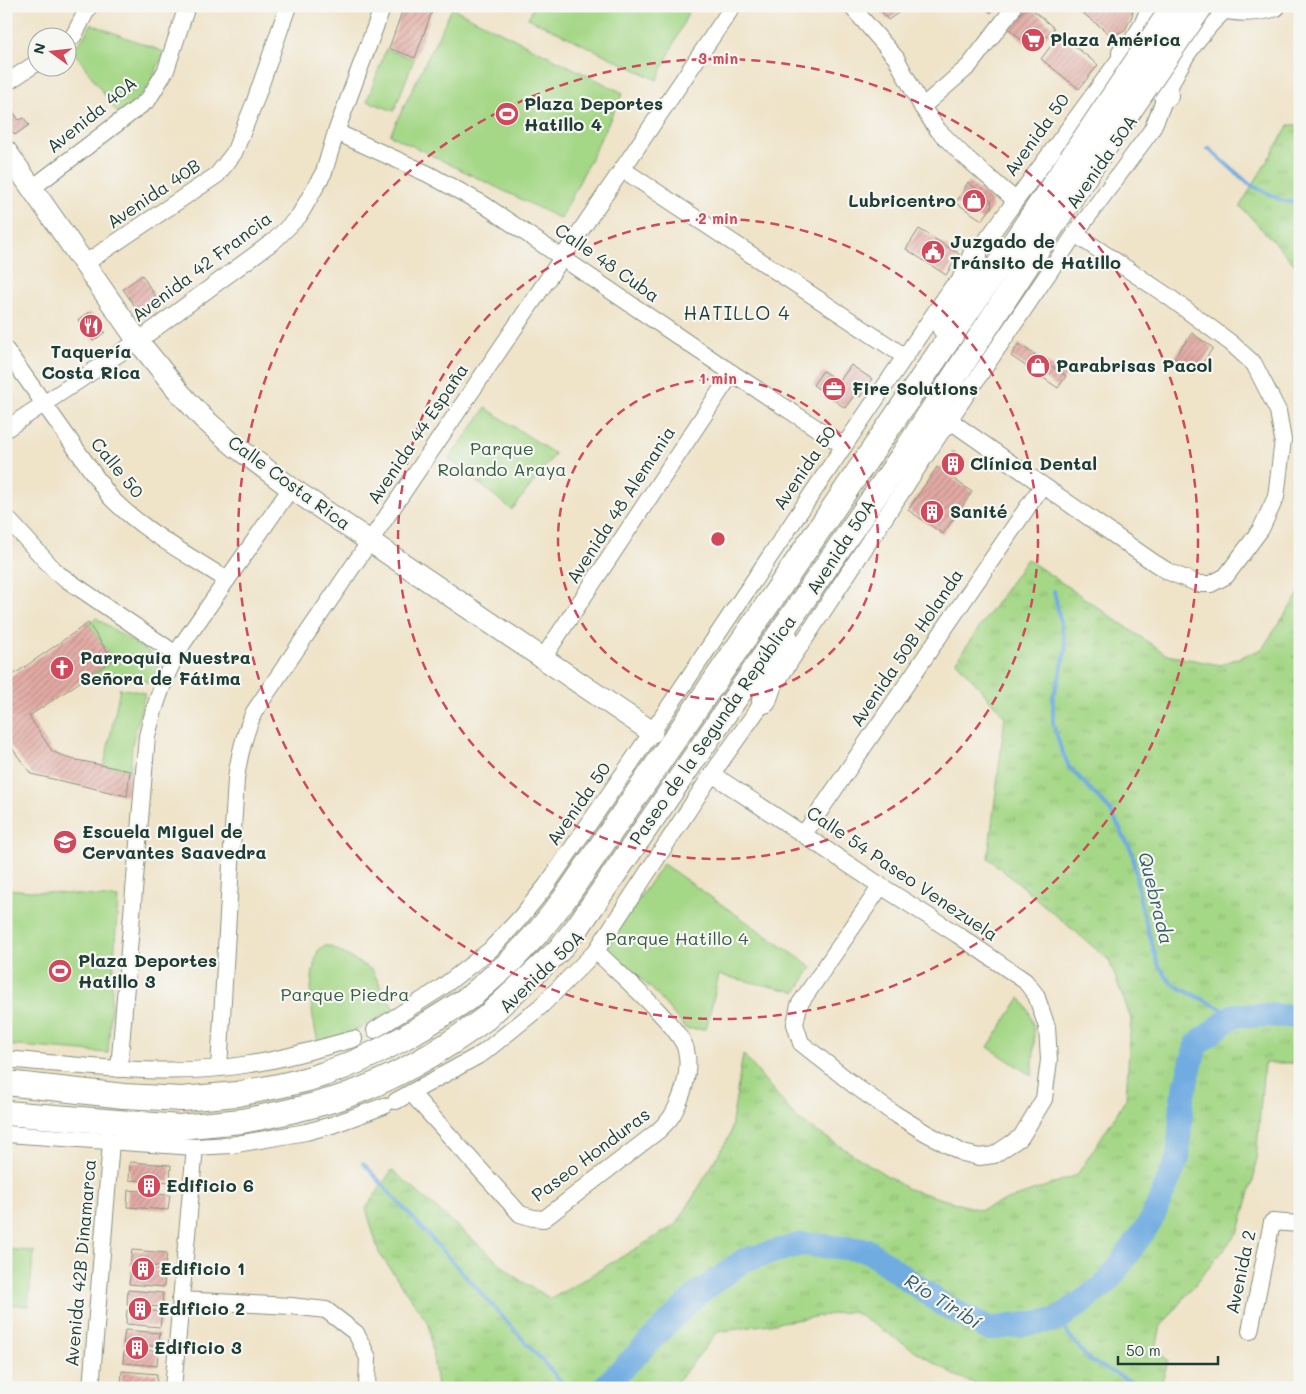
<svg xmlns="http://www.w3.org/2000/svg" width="1306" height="1394" viewBox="0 0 1306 1394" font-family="Mali,sans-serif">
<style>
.grass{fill:url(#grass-tufts);stroke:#628a5d}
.green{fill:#a4d786;stroke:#628a5d}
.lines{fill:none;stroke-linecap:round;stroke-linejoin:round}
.stream{stroke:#71ace1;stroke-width:4}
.river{stroke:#71ace1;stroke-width:24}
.building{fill:url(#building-hatch)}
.minor-casing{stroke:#87907e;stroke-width:18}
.major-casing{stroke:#87907e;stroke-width:23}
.highway-casing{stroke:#87907e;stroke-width:26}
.minor{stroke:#fff;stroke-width:16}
.major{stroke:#fff;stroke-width:21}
.highway{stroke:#fff;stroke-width:24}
.highway-bridge-casing{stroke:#87907e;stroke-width:26;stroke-linecap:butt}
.highway-bridge{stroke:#fff;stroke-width:24}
.ring{fill:none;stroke:#d1495b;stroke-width:2.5;stroke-dasharray:9 6}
.labels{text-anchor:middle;stroke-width:4.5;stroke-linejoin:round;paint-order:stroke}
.poi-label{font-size:18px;font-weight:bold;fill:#1f3d34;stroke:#f6f6f2;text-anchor:start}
.street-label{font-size:18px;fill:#1f3d34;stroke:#f6f6f2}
.park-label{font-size:18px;fill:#3a5c44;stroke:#f6f6f2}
.neighbourhood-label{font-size:19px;letter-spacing:1px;fill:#1f3d34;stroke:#f6f6f2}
.water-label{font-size:19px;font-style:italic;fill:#385e68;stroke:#f6f6f2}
.centre{fill:#d1495b;stroke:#f6f6f2;stroke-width:2.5}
.ring-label{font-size:15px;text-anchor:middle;font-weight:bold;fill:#d1495b;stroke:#f6f6f2;stroke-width:4.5;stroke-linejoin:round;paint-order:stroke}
</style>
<defs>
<pattern id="grass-tufts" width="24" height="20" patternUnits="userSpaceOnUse" patternTransform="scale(1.25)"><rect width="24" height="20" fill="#a4d786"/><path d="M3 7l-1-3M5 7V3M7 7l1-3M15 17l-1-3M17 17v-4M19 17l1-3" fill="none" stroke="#8db974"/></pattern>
<pattern id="building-hatch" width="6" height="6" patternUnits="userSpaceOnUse" patternTransform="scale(1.25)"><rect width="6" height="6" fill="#e3aaa4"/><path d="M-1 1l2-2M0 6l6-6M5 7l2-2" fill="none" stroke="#b78c86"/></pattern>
</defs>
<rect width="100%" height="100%" fill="#f6f6f2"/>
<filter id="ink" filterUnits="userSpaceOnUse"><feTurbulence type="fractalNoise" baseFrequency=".02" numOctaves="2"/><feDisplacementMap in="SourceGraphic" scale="10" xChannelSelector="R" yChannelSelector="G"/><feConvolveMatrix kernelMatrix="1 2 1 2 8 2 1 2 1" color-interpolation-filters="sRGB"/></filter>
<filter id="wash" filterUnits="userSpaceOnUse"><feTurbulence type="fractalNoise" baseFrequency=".0096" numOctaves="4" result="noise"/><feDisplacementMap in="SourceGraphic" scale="20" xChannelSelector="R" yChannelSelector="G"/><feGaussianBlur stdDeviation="1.12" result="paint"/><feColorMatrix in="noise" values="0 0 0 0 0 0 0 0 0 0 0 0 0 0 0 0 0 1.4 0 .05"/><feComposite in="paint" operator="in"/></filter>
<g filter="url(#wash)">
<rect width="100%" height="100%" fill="#efe3c8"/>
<!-- grass -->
<g class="grass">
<polygon points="1289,125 1300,125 1300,270 1240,206"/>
<polygon points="1027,559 1167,655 1220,665 1262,649 1300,592 1300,1063 1264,1063 1255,1173 1239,1231 1161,1326 1156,1348 1168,1361 1160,1388 986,1388 954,1375 852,1311 718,1332 672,1388 437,1388 429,1324 379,1253 366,1208 392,1170 518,1279 551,1299 677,1224 730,1135 743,1054 797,1119 908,1189 980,1210 1077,1175 1126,1099 1131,1019 1109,960 988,858 1005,717 956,661"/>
</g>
<!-- green -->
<g class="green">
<polygon points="534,6 689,6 691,7 657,80 528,18"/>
<polygon points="452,8 623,93 561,219 390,135"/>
<path d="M91 24 164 52C150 86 148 92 118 114L72 49 83 38Z"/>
<polygon points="386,49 414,59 394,111 367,101"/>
<polygon points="486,408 555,454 512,510 449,459"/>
<polygon points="96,618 161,660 150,683 123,675 88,676 113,660 88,623"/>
<polygon points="120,688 145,693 132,744 130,771 104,766"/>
<polygon points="663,864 812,967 796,992 719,975 706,1029 686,1029 653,990 605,947"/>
<polygon points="6,889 118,898 108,1053 6,1045"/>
<path d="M325 946H330L372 970 394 1010 350 1033 318 1042C310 1009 308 987 317 953L320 948Z"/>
<path d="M1020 998C1039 1017 1034 1051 1032 1076L988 1047Z"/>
<polygon points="6,1249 34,1251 28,1306 6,1304"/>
</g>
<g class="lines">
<!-- stream -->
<g class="stream">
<polyline points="1208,148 1249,184 1281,200 1300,204"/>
<polyline points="1054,591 1066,648 1061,671 1053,697 1053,723 1060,746 1069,767 1110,810 1132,852 1141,905 1158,964 1170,982 1180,988 1234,1015"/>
<polyline points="363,1163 567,1388"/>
<polyline points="1057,1320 1089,1360 1143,1388"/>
</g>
<!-- river -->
<polyline class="river" points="603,1388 695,1296 744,1260 802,1244 867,1250 939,1302 988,1329 1057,1320 1107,1283 1151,1221 1178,1158 1182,1099 1196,1045 1234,1015 1300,1016"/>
</g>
<g id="blocks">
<!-- building -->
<g class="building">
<polygon points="404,6 434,6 415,58 389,48"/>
<polygon points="871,6 908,6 888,20 878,7 874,10"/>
<polygon points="983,6 996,6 991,13"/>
<polygon points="1027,6 1038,6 1034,11 1054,28 1034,51 1008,28"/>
<polygon points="1074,6 1133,6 1132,16 1125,30 1112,36"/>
<polygon points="1060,34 1098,65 1079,89 1041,59"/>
<polygon points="6,103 19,120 24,118 29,125 15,135 6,123"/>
<polygon points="968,182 991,200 992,207 982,220 956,203"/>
<polygon points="919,229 959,254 946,275 906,249"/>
<polygon points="142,275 157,299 142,310 136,308 123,289"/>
<polygon points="90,312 105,332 93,341 78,320"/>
<polygon points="1192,333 1213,348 1195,373 1174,358"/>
<polygon points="1019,344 1066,376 1058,388 1011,356"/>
<polygon points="851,365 872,379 860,397 855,394 845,408 813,385 823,371 839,382"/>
<polygon points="953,451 965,460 953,476 941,467"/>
<polygon points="937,467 972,492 943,534 908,510"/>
<polygon points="88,623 113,660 29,716 52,751 67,758 130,771 127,796 31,774 6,740 6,680"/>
<polygon points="130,1162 171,1165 170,1182 156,1181 155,1194 170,1195 168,1210 127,1207 128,1190 141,1191 142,1181 129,1180"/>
<polygon points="132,1250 167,1253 165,1267 150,1266 149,1270 165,1271 164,1287 129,1284 131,1270 137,1271 138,1266 130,1265"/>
<polygon points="128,1290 163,1293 162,1307 146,1306 146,1310 162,1312 160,1327 126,1324 127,1310 134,1311 135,1306 127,1305"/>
<polygon points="125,1330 160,1333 158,1347 143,1345 142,1350 158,1351 157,1366 123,1363 124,1350 131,1350 131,1345 123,1344"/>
<polygon points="122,1371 157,1374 156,1388 140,1386 140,1388 128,1388 128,1386 121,1385"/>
</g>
</g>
</g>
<g filter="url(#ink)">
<use href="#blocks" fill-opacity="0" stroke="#87907e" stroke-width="1"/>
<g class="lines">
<!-- minor casing -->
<g class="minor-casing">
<g id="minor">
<polyline points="851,6 896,58 922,107 938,130 962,154 1015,200"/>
<polyline points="68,41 74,35 89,6"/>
<polyline points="6,83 38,62"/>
<polyline points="922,107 969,66 1012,10"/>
<polyline points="336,132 428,174 483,204 732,373 844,446"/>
<polyline points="622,169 904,356"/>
<polyline points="31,189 148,100 166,70 187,6"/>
<polyline points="84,264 217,175 234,153 255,101 288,6"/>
<polyline points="969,264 1124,53 1142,25 1150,6"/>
<path d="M6 350 110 497C143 531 187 554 227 580"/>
<polyline points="949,420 1153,562 1169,572 1199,584 1211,584 1226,576 1261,529 1276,497 1283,440 1278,411 1254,364 1231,343 1169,297 1075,234"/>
<polyline points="6,429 138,341 275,240 299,216 324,172 336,132 383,6"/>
<polyline points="6,517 57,573 176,654"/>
<polyline points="543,658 732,373"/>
<polyline points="712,774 881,886 958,935 1025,981 1036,995 1047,1027 1049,1060 1044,1099 1021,1137 994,1155 979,1157 963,1153 926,1133 892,1112 855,1086 801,1043 795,1024 799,1005 881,886"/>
<polyline points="804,834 1042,486"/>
<polyline points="375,1030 441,988 490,950 520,918 546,886 652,732 844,446 953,286"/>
<path d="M6 1059C87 1066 169 1078 250 1064 285 1059 319 1048 354 1039"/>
<path d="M219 1068 236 779C239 755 244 735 254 712L733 6"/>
<path d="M119 1069 147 736C155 704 166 671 183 643L291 488"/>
<path d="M411 1093 520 1214 533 1218 544 1219 658 1131C663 1126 670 1120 673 1114 683 1096 691 1071 686 1050 681 1027 616 971 596 951"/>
<path d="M396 1101 483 1053 540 1007 596 951 712 774 764 701 949 420 1075 234 1151 131C1161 111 1167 89 1178 70 1190 47 1207 27 1226 9"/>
<polyline points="6,1134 195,1147 231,1145 306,1132 332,1125 384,1106"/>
<polyline points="180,1300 291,1306 326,1310 356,1333 368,1358 367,1388"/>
<polyline points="1250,1331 1272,1222 1300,1224"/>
<polyline points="91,1388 111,1142"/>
<polyline points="173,1388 195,1147"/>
</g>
</g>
<!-- major casing -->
<g class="major-casing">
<g id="major">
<path d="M1217 6C1236 12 1256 11 1275 6"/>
<polyline points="6,151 138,341 180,393 203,418 235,446 291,488 652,732"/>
</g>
</g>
<!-- highway casing -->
<g class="highway-casing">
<g id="highway">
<path d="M1124 53C1149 58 1163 68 1166 95"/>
<polyline points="944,327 975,255"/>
<polyline points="916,446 949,420"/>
<polyline points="764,701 786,638"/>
<polyline points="470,997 509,963 540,930 563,901 790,572 1071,159"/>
<polyline points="486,1018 559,950 579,925 901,458 1089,170"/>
<polyline points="6,1083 124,1096 182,1099 237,1094"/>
<polyline points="6,1113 179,1127 242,1121"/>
</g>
</g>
<!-- minor -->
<use href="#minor" class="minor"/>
<!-- major -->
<use href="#major" class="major"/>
<!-- highway -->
<use href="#highway" class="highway"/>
<!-- highway-bridge casing -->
<g class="highway-bridge-casing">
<g id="highway-bridge">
<polyline points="1071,159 1174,6"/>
<polyline points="1089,170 1201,6"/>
<path d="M237 1094C266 1088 296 1084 324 1074 376 1057 424 1027 470 997"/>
<path d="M242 1121C274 1115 307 1108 339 1098 390 1081 443 1050 486 1018"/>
</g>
</g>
<!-- highway-bridge -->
<use href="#highway-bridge" class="highway-bridge"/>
</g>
</g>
<!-- distance rings -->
<g class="ring">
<circle cx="718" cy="539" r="160"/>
<circle cx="718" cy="539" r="320"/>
<circle cx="718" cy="539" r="480"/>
</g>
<!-- icons -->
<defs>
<g id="supermarket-disc" transform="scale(1.25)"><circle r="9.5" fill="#d1495b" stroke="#f6f6f2"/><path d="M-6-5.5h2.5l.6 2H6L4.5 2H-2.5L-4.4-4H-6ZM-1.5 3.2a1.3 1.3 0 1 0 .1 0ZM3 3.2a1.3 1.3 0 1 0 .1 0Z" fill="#fff"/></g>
<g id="stadium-disc" transform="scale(1.25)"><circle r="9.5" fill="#d1495b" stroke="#f6f6f2"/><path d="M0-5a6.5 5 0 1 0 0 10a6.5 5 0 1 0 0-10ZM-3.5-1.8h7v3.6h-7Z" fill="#fff"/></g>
<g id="shop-disc" transform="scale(1.25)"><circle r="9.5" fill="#d1495b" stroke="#f6f6f2"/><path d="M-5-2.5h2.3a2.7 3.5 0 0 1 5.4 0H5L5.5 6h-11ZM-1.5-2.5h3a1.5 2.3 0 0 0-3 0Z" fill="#fff"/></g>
<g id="civic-disc" transform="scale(1.25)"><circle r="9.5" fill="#d1495b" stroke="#f6f6f2"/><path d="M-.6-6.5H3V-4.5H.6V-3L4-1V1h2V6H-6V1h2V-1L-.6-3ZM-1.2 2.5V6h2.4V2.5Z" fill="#fff"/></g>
<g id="restaurant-disc" transform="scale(1.25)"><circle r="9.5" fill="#d1495b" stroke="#f6f6f2"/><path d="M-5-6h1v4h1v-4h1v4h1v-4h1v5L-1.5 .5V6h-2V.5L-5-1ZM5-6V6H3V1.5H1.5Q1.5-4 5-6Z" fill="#fff"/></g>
<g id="office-disc" transform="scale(1.25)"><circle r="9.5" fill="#d1495b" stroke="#f6f6f2"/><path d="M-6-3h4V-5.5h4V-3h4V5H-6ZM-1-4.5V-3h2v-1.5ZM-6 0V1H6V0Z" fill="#fff"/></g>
<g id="building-disc" transform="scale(1.25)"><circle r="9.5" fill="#d1495b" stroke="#f6f6f2"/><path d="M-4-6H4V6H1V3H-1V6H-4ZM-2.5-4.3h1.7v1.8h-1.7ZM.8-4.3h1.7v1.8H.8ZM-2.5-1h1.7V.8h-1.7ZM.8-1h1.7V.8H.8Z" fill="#fff"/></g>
<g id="church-disc" transform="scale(1.25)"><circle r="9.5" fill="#d1495b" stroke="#f6f6f2"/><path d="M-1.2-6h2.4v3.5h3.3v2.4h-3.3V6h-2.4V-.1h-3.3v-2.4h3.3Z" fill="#fff"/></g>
<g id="school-disc" transform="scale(1.25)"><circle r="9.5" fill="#d1495b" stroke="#f6f6f2"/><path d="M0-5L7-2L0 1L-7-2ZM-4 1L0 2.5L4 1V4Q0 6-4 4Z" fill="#fff"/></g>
</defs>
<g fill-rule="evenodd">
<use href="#supermarket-disc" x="1033" y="40"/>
<use href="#stadium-disc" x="507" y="114"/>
<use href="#shop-disc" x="974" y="201"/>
<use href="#civic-disc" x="933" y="252"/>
<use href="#restaurant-disc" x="91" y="326"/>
<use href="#shop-disc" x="1038" y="366"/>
<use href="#office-disc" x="834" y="389"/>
<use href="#building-disc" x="953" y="464"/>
<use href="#building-disc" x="932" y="512"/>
<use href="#church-disc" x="62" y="668"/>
<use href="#school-disc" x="65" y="842"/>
<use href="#stadium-disc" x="60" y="971"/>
<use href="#building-disc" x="149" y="1186"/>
<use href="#building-disc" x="143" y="1269"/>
<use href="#building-disc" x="140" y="1309"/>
<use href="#building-disc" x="137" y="1348"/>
</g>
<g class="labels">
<!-- poi labels -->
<g class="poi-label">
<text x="1050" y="46">Plaza América</text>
<text x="524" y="110">Plaza Deportes<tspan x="524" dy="21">Hatillo 4</tspan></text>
<text x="956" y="207" text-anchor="end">Lubricentro</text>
<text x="950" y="248">Juzgado de<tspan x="950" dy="21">Tránsito de Hatillo</tspan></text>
<text x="91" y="358" text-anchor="middle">Taquería<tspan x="91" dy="21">Costa Rica</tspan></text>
<text x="1056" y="372">Parabrisas Pacol</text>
<text x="852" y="395">Fire Solutions</text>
<text x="970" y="470">Clínica Dental</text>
<text x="950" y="518">Sanité</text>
<text x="80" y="664">Parroquia Nuestra<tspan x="80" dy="21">Señora de Fátima</tspan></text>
<text x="82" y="838">Escuela Miguel de<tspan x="82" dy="21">Cervantes Saavedra</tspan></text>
<text x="78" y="967">Plaza Deportes<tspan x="78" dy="21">Hatillo 3</tspan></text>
<text x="166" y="1192">Edificio 6</text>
<text x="160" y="1275">Edificio 1</text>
<text x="158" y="1315">Edificio 2</text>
<text x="154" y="1354">Edificio 3</text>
</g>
<!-- street labels -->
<g class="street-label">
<text transform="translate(92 115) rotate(-39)" y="6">Avenida 40A</text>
<text transform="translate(1037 135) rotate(-54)" y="6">Avenida 50</text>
<text transform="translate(1102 162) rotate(-55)" y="6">Avenida 50A</text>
<text transform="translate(154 194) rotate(-34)" y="6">Avenida 40B</text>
<text transform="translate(607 263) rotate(35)" y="6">Calle 48 Cuba</text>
<text transform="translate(202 267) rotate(-37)" y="6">Avenida 42 Francia</text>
<text transform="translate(418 434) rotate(-56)" y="6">Avenida 44 España</text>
<text transform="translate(117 468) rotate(51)" y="6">Calle 50</text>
<text transform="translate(805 468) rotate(-56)" y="6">Avenida 50</text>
<text transform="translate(289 483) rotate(36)" y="6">Calle Costa Rica</text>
<text transform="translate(621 505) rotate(-57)" y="6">Avenida 48 Alemania</text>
<text transform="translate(841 547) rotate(-57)" y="6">Avenida 50A</text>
<text transform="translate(907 648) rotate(-56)" y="6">Avenida 50B Holanda</text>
<text transform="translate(713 730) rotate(-55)" y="6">Paseo de la Segunda República</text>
<text transform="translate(579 804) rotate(-55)" y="6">Avenida 50</text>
<text transform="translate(902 874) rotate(34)" y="6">Calle 54 Paseo Venezuela</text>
<text transform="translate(542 972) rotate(-44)" y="6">Avenida 50A</text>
<text transform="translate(591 1155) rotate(-37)" y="6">Paseo Honduras</text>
<text transform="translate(81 1263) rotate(-85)" y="6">Avenida 42B Dinamarca</text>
<text transform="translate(1241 1272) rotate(-78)" y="6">Avenida 2</text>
</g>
<!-- park labels -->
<g class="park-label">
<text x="502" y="455">Parque<tspan x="502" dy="21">Rolando Araya</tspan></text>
<text x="677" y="945">Parque Hatillo 4</text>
<text x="345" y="1001">Parque Piedra</text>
</g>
<!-- neighbourhood labels -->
<g class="neighbourhood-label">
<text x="737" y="320">HATILLO 4</text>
</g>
<!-- water labels -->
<g class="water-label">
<text transform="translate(1156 898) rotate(76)" y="7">Quebrada</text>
<text transform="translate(943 1301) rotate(32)" y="7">Río Tiribí</text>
</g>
</g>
<circle cx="718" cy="539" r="8" class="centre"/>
<g class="ring-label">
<text x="718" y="64">3 min</text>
<text x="718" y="224">2 min</text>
<text x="718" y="384">1 min</text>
</g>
<!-- margin -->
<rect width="1306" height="1394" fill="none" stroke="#f6f6f2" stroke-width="25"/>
<!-- north arrow -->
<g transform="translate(52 52) rotate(285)"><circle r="24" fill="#f6f6f2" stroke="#a0aca6"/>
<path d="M0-4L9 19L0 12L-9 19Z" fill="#d1495b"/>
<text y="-8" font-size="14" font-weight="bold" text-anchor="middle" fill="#1f3d34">N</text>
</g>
<!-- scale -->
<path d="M1118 1356v8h100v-8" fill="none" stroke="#1f3d34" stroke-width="2.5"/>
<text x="1126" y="1356" font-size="15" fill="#1f3d34" stroke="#f6f6f2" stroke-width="4" paint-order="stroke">50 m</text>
</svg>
